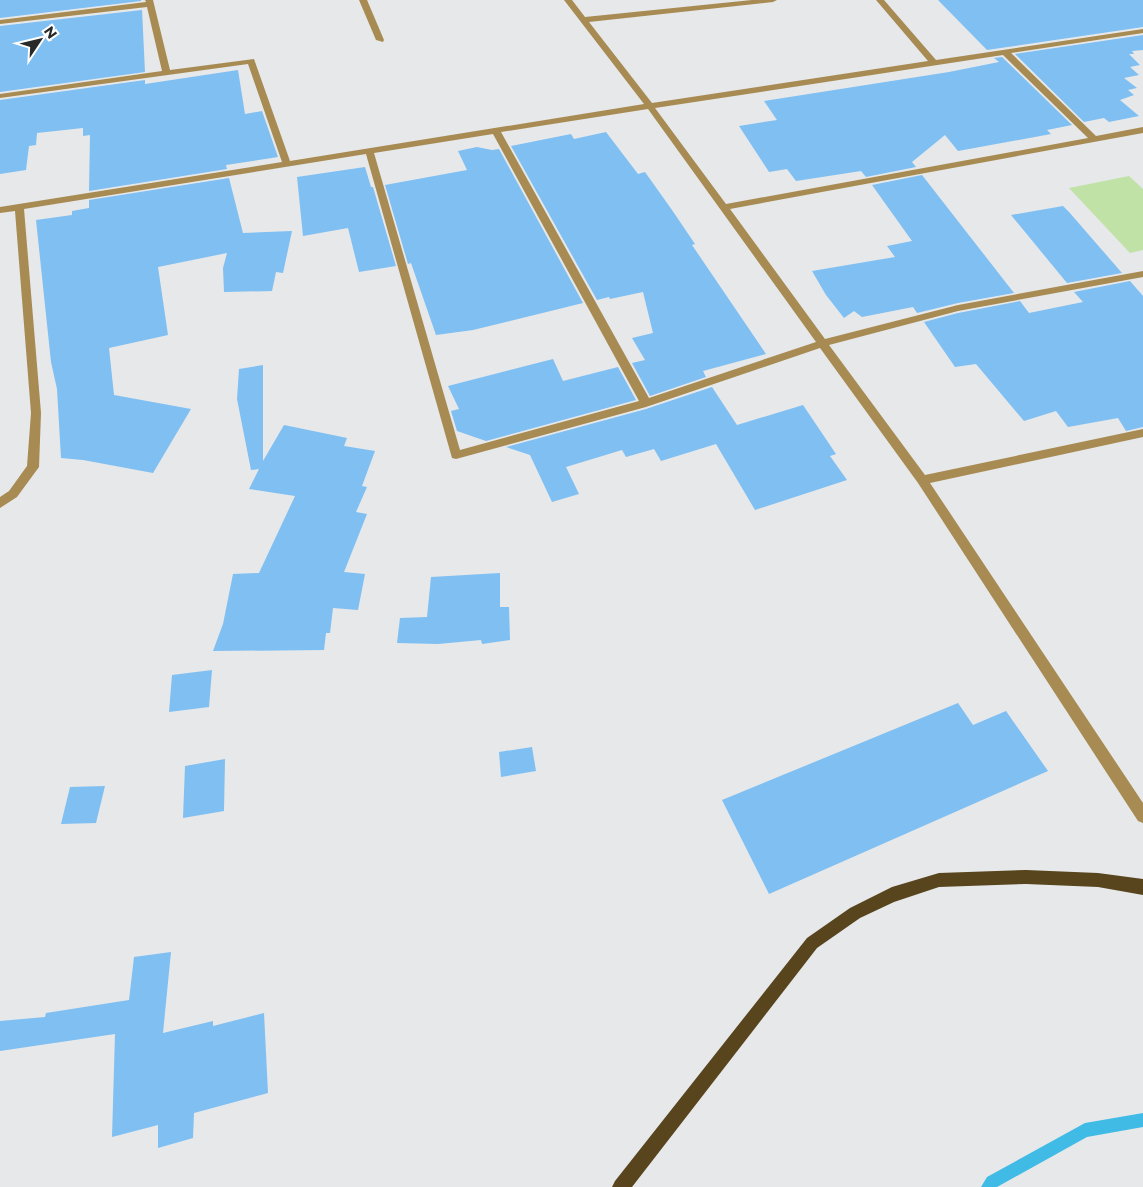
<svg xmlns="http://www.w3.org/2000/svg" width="1143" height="1187" viewBox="0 0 1143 1187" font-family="Montserrat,sans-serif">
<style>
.green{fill:#c1e2a6}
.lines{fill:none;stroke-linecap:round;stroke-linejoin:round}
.stream{fill:#40bbe6;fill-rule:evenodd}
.building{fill:#7fbff2}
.minor{fill:#a78b52;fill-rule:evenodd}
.major{fill:#58441d;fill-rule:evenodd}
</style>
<rect width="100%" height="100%" fill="#e6e8ea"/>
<!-- green -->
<polygon class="green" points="1129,176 1143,189 1143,250 1130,253 1069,188"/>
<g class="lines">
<!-- stream -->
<polygon class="stream" points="1143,1113 1143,1127 1087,1137 997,1187 981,1187 987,1177 1085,1123"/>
</g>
<!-- building -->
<g class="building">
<polygon points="0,0 141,0 141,1 0,18"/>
<polygon points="938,0 1143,0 1143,27 987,50"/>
<polygon points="142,10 145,72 0,92 0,26"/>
<polygon points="1143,35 1143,50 1132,51 1134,54 1129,54 1140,65 1130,67 1139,75 1124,78 1137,88 1128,90 1134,95 1120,100 1139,116 1109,122 1104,118 1084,122 1015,54"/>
<polygon points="1002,57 1072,125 1047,130 1051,134 958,151 945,135 912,162 916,167 866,177 861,171 796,181 787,169 769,172 739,126 777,120 764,101 949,72 999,62 994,58"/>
<polygon points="238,70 245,114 262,111 278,157 226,165 227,169 89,191 90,135 83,136 83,128 37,133 36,145 29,146 26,170 0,174 0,100 145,80 145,84"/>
<polygon points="606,132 638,174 645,172 672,210 695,244 692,245 766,354 703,371 706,377 650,396 632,363 645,360 632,338 653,333 643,292 610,299 609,297 597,300 511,146 571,134 574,139"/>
<polygon points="477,147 492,150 499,149 583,303 473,330 436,335 411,263 408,264 385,185 467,170 458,151"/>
<polygon points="365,167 371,187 373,187 396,266 359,272 348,228 303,236 297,177"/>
<polygon points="922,175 1014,293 958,303 917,313 913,307 862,317 854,311 844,318 826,295 812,271 895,257 887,246 912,241 872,185"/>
<polygon points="229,178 243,233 292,231 283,273 276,272 272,291 224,292 223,268 227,253 158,267 168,335 109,348 114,395 191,409 153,473 83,460 61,458 57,389 51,362 36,220 72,215 72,211 89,208 89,200"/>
<polygon points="1063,206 1069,212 1122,273 1067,283 1011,215"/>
<polygon points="1130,281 1143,296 1143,427 1126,431 1118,418 1068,427 1056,411 1024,421 976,364 955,367 924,322 958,313 1020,301 1029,313 1083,302 1074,292"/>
<polygon points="553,359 563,381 618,367 636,400 486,441 457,431 451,411 459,409 448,386"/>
<polygon points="263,365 263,461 284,425 347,438 344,446 375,451 362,486 367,487 356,512 367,514 344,572 365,574 358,610 333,608 330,633 326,633 324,650 213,651 223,624 233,574 259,573 295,496 249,489 259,469 251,470 237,399 239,369"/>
<polygon points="712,387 737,425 803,405 836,454 830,456 847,480 755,510 716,444 661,461 654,449 626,457 622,450 566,467 579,494 552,502 530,455 506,447 646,409"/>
<polygon points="500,573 500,607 509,607 510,640 482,644 481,640 438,644 397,643 400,618 427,617 431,577"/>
<polygon points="212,670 209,707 169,712 172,675"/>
<polygon points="958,703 973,725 1006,711 1048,771 769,894 722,800"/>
<polygon points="532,747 536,771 501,777 499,752"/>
<polygon points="225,759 224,811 183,818 185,766"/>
<polygon points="105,786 96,823 61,824 70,787"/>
<polygon points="171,952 163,1033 213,1021 213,1026 264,1013 268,1093 194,1113 193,1138 158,1148 158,1125 112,1137 115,1034 0,1051 0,1021 45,1017 46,1013 129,1000 134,957"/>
</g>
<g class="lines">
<!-- minor -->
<g class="minor">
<path d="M145 0H153L170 70 254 59 290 161 644 104 564 0H572L585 17 752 0H777L773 2 589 22 652 103 928 61 876 0H884L936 60 1143 29V33L1011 53 1096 136 1143 127V133L730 209 825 339 958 305 1143 271V277L958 311 829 345 925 475 1143 429V437L930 483 1143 803V823L1138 821 918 483 820 348 646 407 456 459 452 458 366 154 24 209 41 413 39 467 17 497 0 508V497L9 491 27 466 31 413 15 211 0 213V207L282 162 248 64 0 98V94L162 71 147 7 0 24V20L146 2ZM1003 55 1088 138 726 204 655 108ZM648 109 816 342 649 398 501 132ZM493 134 639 401 460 450 374 153Z"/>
<polygon points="359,0 367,0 384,40 383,42 376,40"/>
</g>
<!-- major -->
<polygon class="major" points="1026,870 1098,873 1143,879 1143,895 1098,887 1026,884 939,887 894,902 860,918 817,948 632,1187 612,1187 615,1181 807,938 850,908 892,887 939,873"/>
</g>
<!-- north arrow -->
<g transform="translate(40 40) rotate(55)" stroke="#ffffff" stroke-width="4" paint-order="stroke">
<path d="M0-4L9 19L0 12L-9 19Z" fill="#282929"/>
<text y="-8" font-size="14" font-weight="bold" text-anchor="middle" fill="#282929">N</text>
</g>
</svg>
